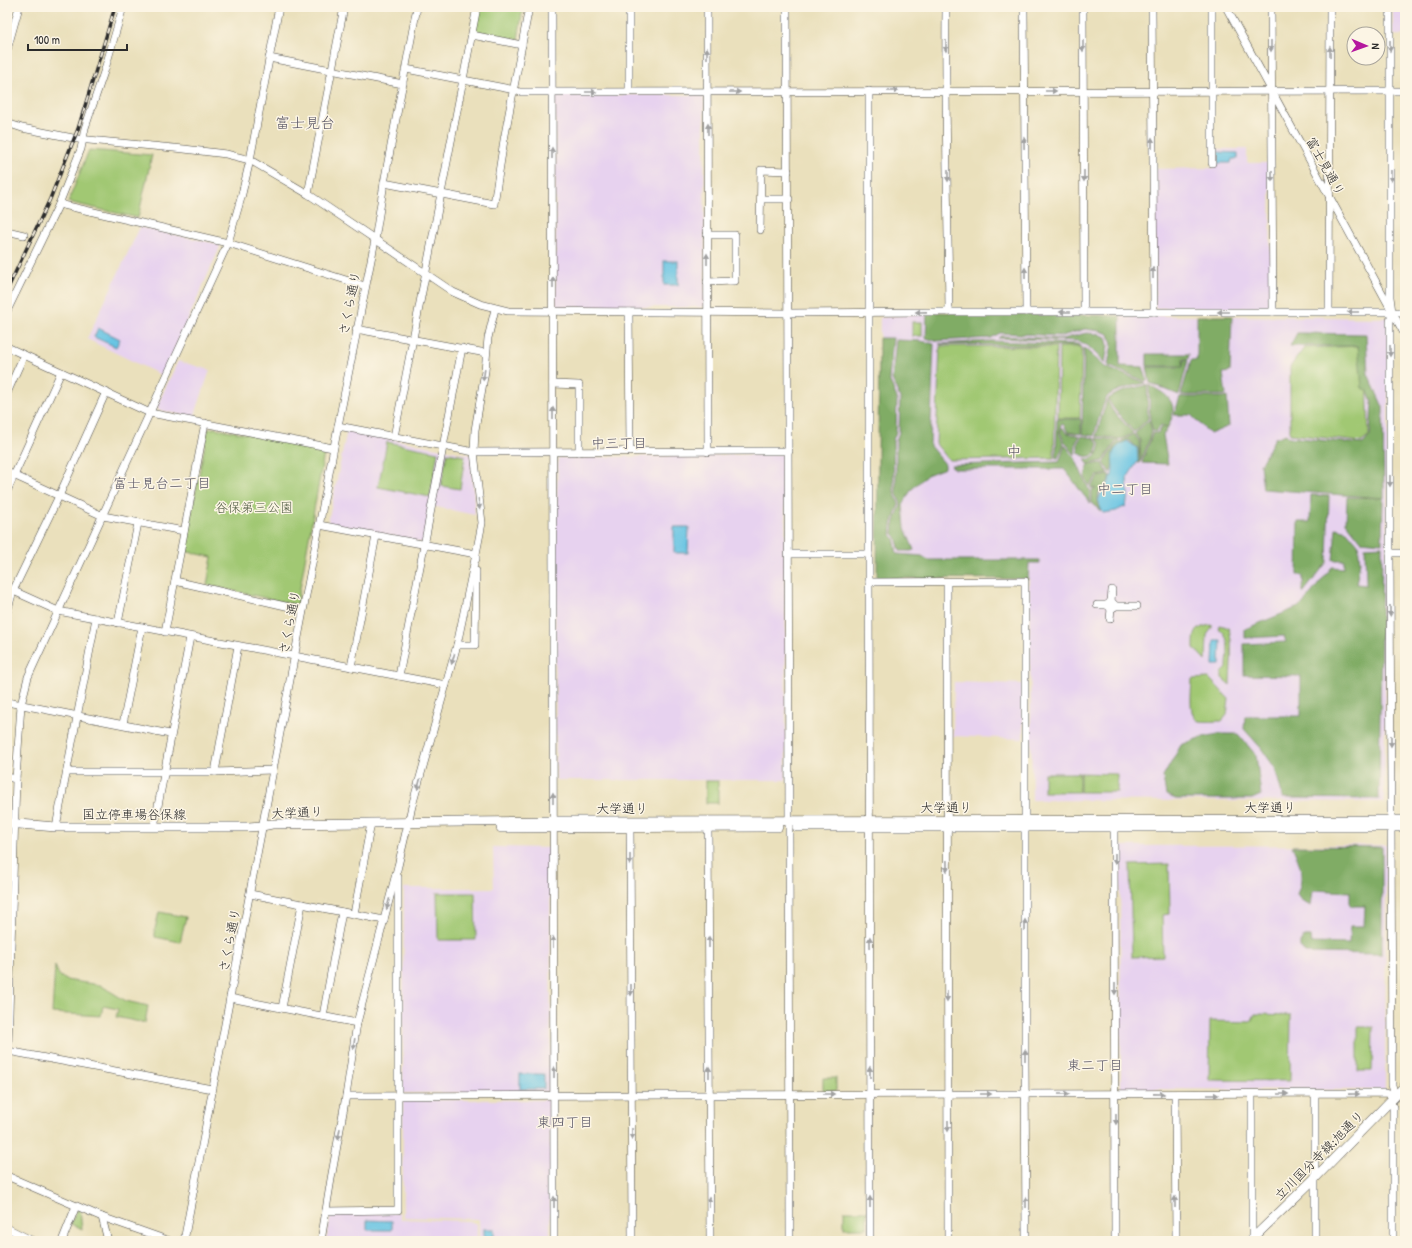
<svg xmlns="http://www.w3.org/2000/svg" width="1412" height="1248" viewBox="0 0 1412 1248" font-family="'Patrick Hand','Klee One',sans-serif">
<style>
.built{fill:#e7d2ef}
.green{fill:#a1c873;stroke:#667a4f}
.forest{fill:#80ac65;stroke:#566c48}
.water{fill:#65c3e3;stroke:#487787}
.lines{fill:none;stroke-linecap:round;stroke-linejoin:round}
.minor-casing{stroke:#484641;stroke-width:8}
.major-casing{stroke:#484641;stroke-width:10}
.minor{stroke:#fff;stroke-width:7}
.major{stroke:#fff;stroke-width:9}
.rail-casing{stroke:#2b2b2b;stroke-width:3.5}
.rail{stroke:#fcf5e5;stroke-width:2;stroke-dasharray:6;stroke-linecap:butt}
.oneway{fill:#a0a0a0}
.labels{text-anchor:middle;stroke-width:3;stroke-linejoin:round;paint-order:stroke}
.street-label{font-size:13px;fill:#2b2b2b;stroke:#fcf5e5}
.park-label{font-size:13px;fill:#4e5a41;stroke:#fcf5e5}
.neighbourhood-label{font-size:14px;fill:#5c5968;stroke:#fcf5e5}
.quarter-label{font-size:15px;fill:#5c5968;stroke:#fcf5e5}
</style>
<rect width="100%" height="100%" fill="#fcf5e5"/>
<filter id="ink" filterUnits="userSpaceOnUse"><feTurbulence type="fractalNoise" baseFrequency=".025" numOctaves="2"/><feDisplacementMap in="SourceGraphic" scale="8" xChannelSelector="R" yChannelSelector="G"/><feConvolveMatrix kernelMatrix="1 2 1 2 8 2 1 2 1" color-interpolation-filters="sRGB"/></filter>
<filter id="wash" filterUnits="userSpaceOnUse"><feTurbulence type="fractalNoise" baseFrequency=".012" numOctaves="4" result="noise"/><feDisplacementMap in="SourceGraphic" scale="16" xChannelSelector="R" yChannelSelector="G"/><feGaussianBlur stdDeviation="0.9" result="paint"/><feColorMatrix in="noise" values="0 0 0 0 0 0 0 0 0 0 0 0 0 0 0 0 0 1.4 0 .05"/><feComposite in="paint" operator="in"/></filter>
<g filter="url(#wash)">
<rect width="100%" height="100%" fill="#eae0bc"/>
<!-- built -->
<g class="built">
<rect x="1393" y="7" width="12" height="28"/>
<polygon points="558,95 703,95 704,96 705,307 556,307 555,97"/>
<polygon points="1214,149 1247,149 1247,163 1270,163 1271,308 1155,308 1155,169 1214,168"/>
<polygon points="140,227 218,244 220,247 163,376 87,339"/>
<polygon points="927,312 1120,316 1232,316 1389,318 1384,802 1032,800 1029,579 877,578 880,318"/>
<polygon points="178,361 210,370 195,415 192,417 159,410 157,406"/>
<polygon points="347,430 471,455 475,515 432,506 424,543 328,523"/>
<polygon points="785,454 786,780 556,780 555,558 558,458"/>
<polygon points="954,682 1024,684 1023,739 953,736"/>
<polygon points="1386,845 1385,1090 1121,1089 1120,846"/>
<polygon points="493,847 550,848 551,1092 403,1093 404,888 494,888"/>
<polygon points="403,1100 551,1100 550,1241 479,1241 479,1219 403,1217"/>
<polygon points="400,1213 400,1219 469,1221 477,1224 477,1241 326,1241 331,1214"/>
</g>
<!-- green -->
<g class="green">
<polygon points="478,7 523,7 518,40 474,31"/>
<polygon points="89,150 152,155 138,218 68,202"/>
<rect x="912" y="322" width="10" height="14"/>
<polygon points="940,346 1056,347 1054,458 949,460 936,444"/>
<polygon points="1366,346 1369,436 1362,442 1290,434 1290,367 1304,348"/>
<polygon points="1059,347 1082,347 1080,418 1058,418"/>
<polygon points="214,428 325,448 297,605 207,585 212,557 184,551 208,429"/>
<polygon points="387,442 438,452 430,497 378,487"/>
<polygon points="447,453 465,456 460,489 441,486"/>
<path d="M1212 625V628L1207 635 1206 661 1194 648C1194 632 1195 627 1212 625Z"/>
<path d="M1219 625C1222 626 1226 626 1228 628 1234 636 1230 674 1230 685L1222 678V673L1227 668C1227 654 1232 636 1218 628Z"/>
<path d="M1209 678 1229 699 1227 715 1222 721C1215 721 1206 722 1199 721 1187 717 1192 689 1192 679Z"/>
<rect x="1044" y="773" width="35" height="19"/>
<polygon points="1080,773 1117,774 1117,792 1080,792"/>
<rect x="706" y="781" width="12" height="22"/>
<polygon points="1169,864 1170,914 1162,915 1163,956 1132,957 1130,865"/>
<polygon points="437,893 475,893 476,940 438,940"/>
<polygon points="159,912 186,917 180,942 155,937 155,929"/>
<polygon points="55,966 59,975 66,980 100,985 126,1001 148,1006 145,1023 116,1017 118,1009 103,1006 101,1016 52,1013"/>
<polygon points="1255,1014 1291,1015 1290,1081 1209,1080 1210,1021 1251,1022"/>
<polygon points="1358,1027 1373,1027 1372,1071 1358,1071"/>
<polygon points="823,1078 836,1078 836,1091 823,1090"/>
<polygon points="80,1209 82,1230 71,1224 76,1211"/>
<rect x="844" y="1211" width="23" height="17"/>
</g>
<!-- forest -->
<g class="forest">
<polygon points="927,312 1120,316 1120,366 1143,367 1147,380 1145,381 1109,366 1108,364 1112,344 1109,334 1100,331 1085,329 1062,336 1000,333 991,338 936,341 926,338"/>
<polygon points="1197,316 1232,316 1230,372 1223,373 1226,395 1181,395 1191,360 1197,360"/>
<polygon points="1086,333 1099,334 1106,337 1108,345 1105,363 1088,346 1078,341 998,338 1001,336 1063,339"/>
<polygon points="1297,333 1366,334 1368,374 1383,407 1384,498 1263,489 1260,465 1275,438 1286,434 1289,437 1363,444 1370,436 1372,401 1367,390 1362,388 1358,346 1290,346"/>
<polygon points="879,338 893,338 889,379 897,398 896,432 893,440 894,492 899,504 892,524 891,535 894,538 897,554 922,556 928,560 1039,560 1040,563 1029,563 1028,579 877,578"/>
<polygon points="896,340 921,341 934,344 930,446 945,464 945,468 927,475 911,490 903,505 905,528 914,550 911,551 900,551 896,537 893,534 894,524 901,504 896,492 896,441 899,432 900,398 892,379"/>
<polygon points="991,341 1077,344 1081,346 939,344"/>
<path d="M1084 348 1105 367 1146 383C1136 385 1113 390 1107 397 1103 402 1096 428 1094 436L1082 434Z"/>
<polygon points="1147,354 1189,354 1188,359 1183,359 1183,366 1147,366"/>
<polygon points="1184,360 1188,360 1179,395 1150,383 1147,367 1183,367"/>
<path d="M1147 385 1148 419 1134 432 1114 409 1108 399C1119 391 1134 388 1147 385Z"/>
<path d="M1149 385C1160 391 1174 397 1173 412 1173 416 1170 422 1168 427L1161 425 1157 431H1153L1150 420Z"/>
<polygon points="1180,397 1227,397 1229,426 1210,434 1191,415 1174,415"/>
<polygon points="1107,400 1112,410 1133,433 1122,439 1096,436"/>
<polygon points="1057,419 1081,419 1081,434 1068,432 1063,424 1061,424 1059,433 1064,444 1058,458 1056,458"/>
<polygon points="1149,420 1152,432 1141,461 1140,440 1135,433"/>
<polygon points="1062,427 1067,433 1080,436 1076,442 1075,455 1065,442 1060,432"/>
<polygon points="1162,427 1168,428 1163,435 1168,464 1142,463 1153,433 1158,433"/>
<path d="M1134 434 1139 441 1140 463H1138V448L1128 440C1103 451 1118 460 1110 473L1104 462 1116 444Z"/>
<path d="M1082 436 1094 438 1098 443 1095 454C1088 458 1084 457 1078 452V442Z"/>
<polygon points="1096,438 1119,440 1115,443 1103,461 1088,464 1085,459 1091,459 1097,455 1100,443"/>
<path d="M1065 445 1075 458 1088 488 1090 490V503C1080 492 1074 480 1064 469H954L951 465 1059 462Z"/>
<polygon points="1103,463 1108,474 1097,476 1089,486 1085,477 1088,465"/>
<polygon points="1110,475 1110,479 1099,492 1097,503 1101,511 1092,504 1092,490 1096,488 1090,488 1098,477"/>
<polygon points="1311,495 1329,496 1327,562 1303,593 1303,575 1297,575 1298,522 1310,522"/>
<polygon points="1347,497 1383,498 1382,543 1361,541 1346,522"/>
<polygon points="1336,528 1347,531 1358,544 1360,562 1356,584 1366,585 1365,547 1382,546 1379,799 1283,798 1275,768 1261,748 1244,729 1245,716 1301,716 1301,676 1244,675 1244,644 1286,642 1284,636 1245,638 1245,629 1301,606 1332,567 1344,568 1344,560 1333,560"/>
<polygon points="1218,734 1238,734 1256,755 1261,795 1252,799 1176,799 1166,795 1163,777 1181,745 1199,738"/>
<path d="M1292 846 1382 847V954L1305 953 1300 947V943L1304 937H1310L1311 943 1349 944 1350 926H1364L1365 906H1350V892L1313 890 1311 906 1301 901 1297 894C1305 876 1300 863 1292 846Z"/>
</g>
<!-- water -->
<g class="water">
<polygon points="1217,152 1238,153 1238,159 1232,159 1231,163 1217,163"/>
<rect x="664" y="261" width="14" height="24"/>
<polygon points="98,328 120,339 116,347 94,337"/>
<path d="M1127 441 1137 448 1138 461 1127 478 1128 496 1126 506 1116 511 1103 513 1098 502C1101 490 1104 490 1110 480 1119 464 1102 452 1127 441Z"/>
<polygon points="674,527 689,527 688,553 674,553"/>
<polygon points="1214,640 1221,640 1220,665 1213,665"/>
<rect x="520" y="1074" width="24" height="15"/>
<polygon points="367,1220 392,1221 392,1230 367,1230"/>
<rect x="484" y="1229" width="10" height="12"/>
</g>
</g>
<g filter="url(#ink)">
<g class="lines">
<!-- minor casing -->
<g class="minor-casing">
<g id="minor">
<polyline points="552,7 554,1241"/>
<polyline points="629,7 629,92"/>
<polyline points="707,7 708,452"/>
<polyline points="787,7 790,1241"/>
<path d="M946 7C945 109 948 210 949 312"/>
<polyline points="1024,7 1026,312"/>
<polyline points="1083,7 1084,312"/>
<polyline points="1152,7 1154,312"/>
<polyline points="1226,7 1405,335"/>
<polyline points="1271,7 1273,312"/>
<polyline points="1390,7 1390,297 1392,312 1390,321 1390,553 1392,1085 1395,1096"/>
<polyline points="472,35 522,45"/>
<polyline points="7,50 19,7"/>
<polyline points="269,58 403,84"/>
<polyline points="406,69 510,89 520,92 1405,91"/>
<polyline points="7,123 22,128 78,139 184,149 226,154 250,160 308,194 453,292 480,304 508,311 788,313 927,312 1405,312"/>
<polyline points="1212,163 1212,7"/>
<polyline points="384,183 494,204 504,140 529,7"/>
<polyline points="308,194 344,7"/>
<polyline points="761,199 789,199"/>
<polyline points="59,204 228,243 365,286"/>
<polyline points="760,230 761,170 788,171"/>
<polyline points="7,231 24,235"/>
<polyline points="707,282 735,281 735,235 707,235"/>
<polyline points="7,311 59,204 81,149 85,128 105,69 123,7"/>
<polyline points="629,312 630,452"/>
<polyline points="1329,312 1330,7"/>
<polyline points="356,329 486,353"/>
<polyline points="7,347 150,413 333,448"/>
<polyline points="553,384 579,385 579,452"/>
<polyline points="7,393 24,355"/>
<polyline points="338,426 474,452 789,451"/>
<polyline points="394,437 477,7"/>
<polyline points="7,472 103,516 184,531"/>
<polyline points="7,491 61,372"/>
<polyline points="319,525 476,554 476,559"/>
<polyline points="1390,553 1405,553"/>
<polyline points="789,554 869,554 869,91"/>
<polyline points="869,554 870,1241"/>
<polyline points="175,581 303,610"/>
<polyline points="869,582 1025,581 1025,1057 1026,1241"/>
<polyline points="947,582 948,1241"/>
<polyline points="7,588 58,611 446,685"/>
<polyline points="1111,601 1112,590"/>
<polyline points="1097,605 1107,605"/>
<polyline points="1116,606 1111,601 1107,605 1111,609 1116,606 1137,606"/>
<polyline points="7,612 13,591 59,496 106,392"/>
<polyline points="1110,619 1111,609"/>
<polyline points="118,623 138,523"/>
<polyline points="165,632 205,423"/>
<polyline points="457,645 475,645 476,571"/>
<polyline points="351,667 376,536"/>
<polyline points="399,676 462,348"/>
<polyline points="7,702 170,734"/>
<polyline points="123,724 142,627"/>
<polyline points="67,772 215,772 273,770"/>
<polyline points="215,772 238,646"/>
<polyline points="7,777 16,779"/>
<polyline points="1114,822 1115,1241"/>
<polyline points="630,823 632,1241"/>
<polyline points="708,823 710,1241"/>
<polyline points="56,827 96,618"/>
<polyline points="154,827 190,637"/>
<polyline points="250,894 384,920"/>
<polyline points="354,914 371,823"/>
<polyline points="230,998 357,1023"/>
<polyline points="282,1008 302,904"/>
<polyline points="323,1016 342,912"/>
<polyline points="8,1051 212,1089"/>
<polyline points="7,1080 16,779 21,705 28,677 228,243 241,198 250,160 279,7"/>
<polyline points="1252,1094 1252,1241"/>
<polyline points="1175,1095 1176,1241"/>
<polyline points="346,1096 1386,1093 1395,1096"/>
<polyline points="1390,1101 1393,1107 1393,1241"/>
<polyline points="7,1176 102,1217 170,1241"/>
<polyline points="326,1211 398,1210 398,877"/>
<polyline points="102,1217 108,1241"/>
<polyline points="7,1228 33,1241"/>
<polyline points="62,1241 76,1206"/>
<polyline points="184,1241 338,426 375,240 384,183 417,7"/>
<polyline points="321,1241 331,1179 346,1096 357,1023 398,866 412,806 457,645 476,554 482,523 474,452 475,430 485,371 488,338 495,309"/>
<polyline points="1315,1241 1315,1094"/>
</g>
</g>
<!-- major casing -->
<g class="major-casing">
<g id="major">
<polyline points="7,823 56,827 249,827 262,826 272,824 553,821 1405,820"/>
<polyline points="797,827 1405,827"/>
<polyline points="501,828 778,827"/>
<polyline points="1250,1241 1315,1178 1405,1086"/>
</g>
</g>
<!-- minor -->
<use href="#minor" class="minor"/>
<!-- major -->
<use href="#major" class="major"/>
<!-- rail casing -->
<g class="rail-casing">
<polyline id="rail" points="7,290 50,199 78,129 115,7"/>
</g>
<!-- rail -->
<use href="#rail" class="rail"/>
</g>
<!-- one-way arrows -->
<defs><path id="oneway-solid" d="M-6-.8H1V-3.2L6.5 0L1 3.2V.8H-6Z"/></defs>
<g class="oneway">
<use href="#oneway-solid" transform="translate(946 46) rotate(90)"/>
<use href="#oneway-solid" transform="translate(1083 46) rotate(90)"/>
<use href="#oneway-solid" transform="translate(1271 46) rotate(90)"/>
<use href="#oneway-solid" transform="translate(1390 46) rotate(90)"/>
<use href="#oneway-solid" transform="translate(1330 52) rotate(-91)"/>
<use href="#oneway-solid" transform="translate(707 53) rotate(-90)"/>
<use href="#oneway-solid" transform="translate(893 91)"/>
<use href="#oneway-solid" transform="translate(1051 91)"/>
<use href="#oneway-solid" transform="translate(591 92)"/>
<use href="#oneway-solid" transform="translate(735 92)"/>
<use href="#oneway-solid" transform="translate(708 129) rotate(-90)"/>
<use href="#oneway-solid" transform="translate(1024 143) rotate(-91)"/>
<use href="#oneway-solid" transform="translate(1152 143) rotate(-90)"/>
<use href="#oneway-solid" transform="translate(552 153) rotate(-90)"/>
<use href="#oneway-solid" transform="translate(948 176) rotate(90)"/>
<use href="#oneway-solid" transform="translate(1084 176) rotate(90)"/>
<use href="#oneway-solid" transform="translate(1272 176) rotate(90)"/>
<use href="#oneway-solid" transform="translate(1391 176) rotate(90)"/>
<use href="#oneway-solid" transform="translate(707 259) rotate(-90)"/>
<use href="#oneway-solid" transform="translate(1025 273) rotate(-90)"/>
<use href="#oneway-solid" transform="translate(1153 273) rotate(-90)"/>
<use href="#oneway-solid" transform="translate(553 283) rotate(-90)"/>
<use href="#oneway-solid" transform="translate(921 312) rotate(179)"/>
<use href="#oneway-solid" transform="translate(1065 312) rotate(-180)"/>
<use href="#oneway-solid" transform="translate(1223 312) rotate(-180)"/>
<use href="#oneway-solid" transform="translate(1353 312) rotate(-180)"/>
<use href="#oneway-solid" transform="translate(1390 351) rotate(90)"/>
<use href="#oneway-solid" transform="translate(484 375) rotate(98)"/>
<use href="#oneway-solid" transform="translate(553 413) rotate(-90)"/>
<use href="#oneway-solid" transform="translate(1390 481) rotate(90)"/>
<use href="#oneway-solid" transform="translate(479 504) rotate(83)"/>
<use href="#oneway-solid" transform="translate(1390 611) rotate(90)"/>
<use href="#oneway-solid" transform="translate(453 659) rotate(106)"/>
<use href="#oneway-solid" transform="translate(1391 741) rotate(90)"/>
<use href="#oneway-solid" transform="translate(419 784) rotate(105)"/>
<use href="#oneway-solid" transform="translate(553 798) rotate(-90)"/>
<use href="#oneway-solid" transform="translate(1115 859) rotate(90)"/>
<use href="#oneway-solid" transform="translate(630 860) rotate(90)"/>
<use href="#oneway-solid" transform="translate(947 866) rotate(89)"/>
<use href="#oneway-solid" transform="translate(388 904) rotate(105)"/>
<use href="#oneway-solid" transform="translate(1025 925) rotate(-90)"/>
<use href="#oneway-solid" transform="translate(553 942) rotate(-90)"/>
<use href="#oneway-solid" transform="translate(709 942) rotate(-90)"/>
<use href="#oneway-solid" transform="translate(870 942) rotate(-91)"/>
<use href="#oneway-solid" transform="translate(1115 989) rotate(90)"/>
<use href="#oneway-solid" transform="translate(631 990) rotate(90)"/>
<use href="#oneway-solid" transform="translate(947 996) rotate(90)"/>
<use href="#oneway-solid" transform="translate(354 1044) rotate(98)"/>
<use href="#oneway-solid" transform="translate(1025 1055) rotate(-90)"/>
<use href="#oneway-solid" transform="translate(554 1072) rotate(-90)"/>
<use href="#oneway-solid" transform="translate(709 1072) rotate(-90)"/>
<use href="#oneway-solid" transform="translate(870 1072) rotate(-90)"/>
<use href="#oneway-solid" transform="translate(829 1094)"/>
<use href="#oneway-solid" transform="translate(986 1094)"/>
<use href="#oneway-solid" transform="translate(1064 1094)"/>
<use href="#oneway-solid" transform="translate(1159 1094) rotate(1)"/>
<use href="#oneway-solid" transform="translate(1283 1094)"/>
<use href="#oneway-solid" transform="translate(1354 1094) rotate(-1)"/>
<use href="#oneway-solid" transform="translate(1213 1095)"/>
<use href="#oneway-solid" transform="translate(1116 1119) rotate(90)"/>
<use href="#oneway-solid" transform="translate(948 1126) rotate(90)"/>
<use href="#oneway-solid" transform="translate(339 1134) rotate(100)"/>
<use href="#oneway-solid" transform="translate(632 1134) rotate(90)"/>
<use href="#oneway-solid" transform="translate(554 1202) rotate(-90)"/>
<use href="#oneway-solid" transform="translate(709 1202) rotate(-90)"/>
<use href="#oneway-solid" transform="translate(870 1202) rotate(-90)"/>
<use href="#oneway-solid" transform="translate(1026 1202) rotate(-90)"/>
<use href="#oneway-solid" transform="translate(1175 1202) rotate(-90)"/>
</g>
</g>
<g class="labels">
<!-- street labels -->
<g class="street-label">
<text transform="translate(1326 166) rotate(61)" y="5">富士見通り</text>
<text transform="translate(349 303) rotate(-79)" y="5">さくら通り</text>
<text transform="translate(289 622) rotate(-79)" y="5">さくら通り</text>
<text x="946" y="812">大学通り</text>
<text x="1270" y="812">大学通り</text>
<text x="622" y="813">大学通り</text>
<text transform="translate(297 812) rotate(-2)" y="5">大学通り</text>
<text x="134" y="819">国立停車場谷保線</text>
<text transform="translate(229 940) rotate(-79)" y="5">さくら通り</text>
<text transform="translate(1319 1155) rotate(-45)" y="5">立川国分寺線;旭通り</text>
</g>
<!-- park labels -->
<g class="park-label">
<text x="254" y="512">谷保第三公園</text>
</g>
<!-- neighbourhood labels -->
<g class="neighbourhood-label">
<text x="619" y="448">中三丁目</text>
<text x="162" y="488">富士見台二丁目</text>
<text x="1125" y="494">中二丁目</text>
<text x="1095" y="1070">東二丁目</text>
<text x="565" y="1127">東四丁目</text>
</g>
<!-- quarter labels -->
<g class="quarter-label">
<text x="305" y="128">富士見台</text>
<text x="1014" y="457">中</text>
</g>
</g>
<!-- margin -->
<rect width="1412" height="1248" fill="none" stroke="#fcf5e5" stroke-width="24"/>
<!-- north arrow -->
<g transform="translate(1366 46) rotate(92)"><circle r="19" fill="#fcf5e5" stroke="#a8a49b"/>
<path d="M0-3L7 15L0 10L-7 15Z" fill="#b5179e"/>
<text y="-6" font-size="11" font-weight="bold" text-anchor="middle" fill="#2b2b2b">N</text>
</g>
<!-- scale -->
<path d="M28 44v6h99v-6" fill="none" stroke="#2b2b2b" stroke-width="2"/>
<text x="34" y="44" font-size="12" fill="#2b2b2b" stroke="#fcf5e5" stroke-width="3" paint-order="stroke">100 m</text>
</svg>
